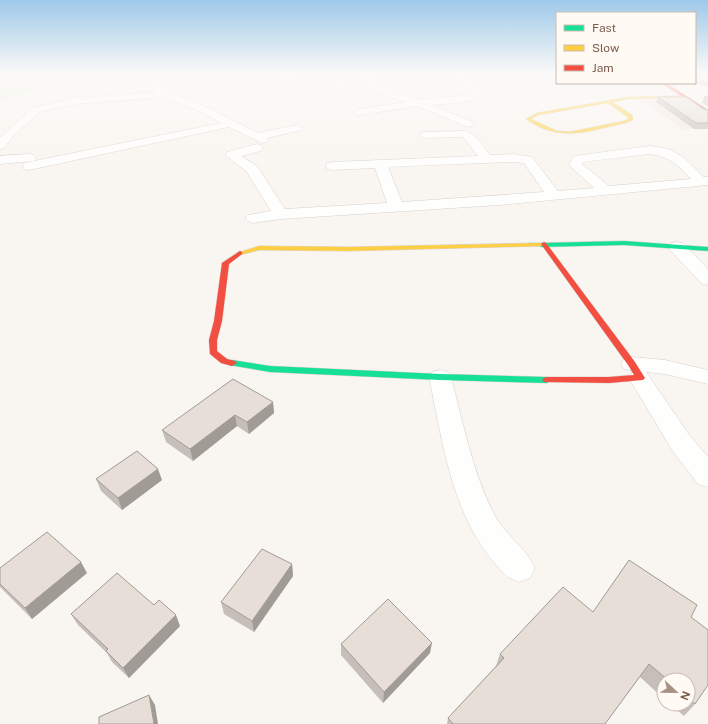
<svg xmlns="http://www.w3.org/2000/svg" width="708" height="724" viewBox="0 0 708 724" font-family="'Public Sans',sans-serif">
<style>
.commercial{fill:#f6e8e1}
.green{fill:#e7f0db}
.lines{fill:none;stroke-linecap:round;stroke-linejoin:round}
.street-casing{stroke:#d7d1cb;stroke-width:1}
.fast-casing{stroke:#d9d2cb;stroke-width:1}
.slow-casing{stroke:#d9d2cb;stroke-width:1}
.jam-casing{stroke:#d9d2cb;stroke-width:1}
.street{fill:#fefefd;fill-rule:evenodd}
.fast{fill:#16e098;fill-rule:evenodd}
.slow{fill:#ffcf43;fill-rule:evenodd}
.jam{fill:#f24e42;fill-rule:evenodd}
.wall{fill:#c6bfb9}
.shaded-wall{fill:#a19b96}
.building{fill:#e6ded7;stroke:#a19b96}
</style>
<rect width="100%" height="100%" fill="#f9f5f0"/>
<!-- commercial -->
<polygon class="commercial" points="643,100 681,100 708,118 708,129 682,129"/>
<!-- green -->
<polygon class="green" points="0,75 57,75 58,83 0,100"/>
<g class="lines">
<!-- street casing -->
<g class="street-casing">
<g id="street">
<polygon points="153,75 161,75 162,86 167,92 207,107 258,133 297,125 303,128 301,130 267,138 268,140 266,142 262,143 229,127 29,170 24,169 23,166 24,163 29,162 221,123 199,111 163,97 75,104 40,112 14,135 4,148 0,149 0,138 32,108 75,98 156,92 152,87"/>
<path d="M262 75H310C301 82 271 82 262 75Z"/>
<path d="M368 75H380L375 79 382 88 420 100 467 95 472 93 452 75H462L481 92 483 94C473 104 445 103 432 105L473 122 474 124 469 127 465 126 418 106 359 115 355 114 354 112 359 109 406 102 376 92 367 81 348 83 337 88 332 85 343 79Z"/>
<path d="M466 131 475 136 490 155 513 154 532 157 558 191 594 188 569 165 574 156 649 146 659 147 671 150 683 157 704 177H708V185L499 205 281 219 253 223 248 221 245 218 248 215 271 211 247 172 225 155 227 152 257 144 261 145 263 148 261 151 241 156 257 166 285 209 387 203 375 168 332 170 327 169 326 166 327 163 332 162 478 156 463 137 425 138 421 137 419 135 421 133 425 132ZM649 154C668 156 678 164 691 179L609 186 582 164 583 162ZM513 162 524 163 544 192 402 202 388 167Z"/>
<polygon points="30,154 34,155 36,158 34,161 0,164 0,156"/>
<polygon points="677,242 683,243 708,269 708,285 702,284 671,251 669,247 671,243"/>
<polygon points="632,357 665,360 708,370 708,384 665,374 646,372 690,436 708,457 708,487 698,484 672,450 629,378 632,373 637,371 624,369 621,364 624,359"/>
<path d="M440 370 448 372 451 377C463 422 472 470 493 512 504 535 525 546 535 568L530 578 519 582C505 577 503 573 494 562 451 512 442 439 429 377L432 372Z"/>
</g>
</g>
<!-- fast casing -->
<g class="fast-casing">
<g id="fast">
<polygon points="624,241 708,247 708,251 624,245 541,247 538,245 541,243"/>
<polygon points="232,360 270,366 440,374 547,377 552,380 547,383 440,380 270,372 229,365 227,363"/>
</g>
</g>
<!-- slow casing -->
<g class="slow-casing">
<g id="slow">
<path d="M684 96 685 98 628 99 612 102 632 115 633 120 625 123C588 131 560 143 526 119L537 113 628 97ZM608 103 629 118 624 121 569 132 557 131 531 119 538 115Z"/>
<polygon points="541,243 544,245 543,246 349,251 259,250 240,255 237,253 259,246 349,247"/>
</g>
</g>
<!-- jam casing -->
<g class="jam-casing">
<g id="jam">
<polygon points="661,83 666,83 708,110 708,113"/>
<polygon points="544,242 546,243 635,362 645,378 643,380 609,383 544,382 542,380 544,378 547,377 609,377 634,375 628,365 541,244"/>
<polygon points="240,251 242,252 242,254 229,264 222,321 217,340 217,351 227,359 235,361 237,363 232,366 221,363 210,354 209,340 214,321 222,263"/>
</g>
</g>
<!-- street -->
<use href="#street" class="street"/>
<!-- fast -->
<use href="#fast" class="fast"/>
<!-- slow -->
<use href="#slow" class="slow"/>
<!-- jam -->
<use href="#jam" class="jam"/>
</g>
<!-- wall -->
<g class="wall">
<polygon points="695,75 708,75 708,87 695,83"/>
<polygon points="658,97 708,110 708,129 694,129 656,102"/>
<polygon points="704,97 708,97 708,107 702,102"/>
<polygon points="273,402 274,413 249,434 237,426 193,461 166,442 162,430"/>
<polygon points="96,479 162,480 122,510 101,491"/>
<polygon points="292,564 293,576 254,632 224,614 221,602"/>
<polygon points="0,568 87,573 32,619 0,587"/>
<polygon points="154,605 180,626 129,678 112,662 107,653 78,625 71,614"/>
<polygon points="593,612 691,617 695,704 684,716 670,704 688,704 688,680 664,680 664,699 640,677 605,724 447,724 448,718 496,666 500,654"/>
<polygon points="341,644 430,653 383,703 341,655"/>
</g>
<!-- shaded-wall -->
<g class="shaded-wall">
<polygon points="273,402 274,413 249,434 247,422"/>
<polygon points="235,415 237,426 193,461 190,449"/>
<polygon points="158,469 162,480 122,510 118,498"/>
<polygon points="81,562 87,573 32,619 25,608"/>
<polygon points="292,564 293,576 254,632 252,621"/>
<polygon points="176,615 180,626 129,678 123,668"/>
<polygon points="432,643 430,653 383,703 384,692"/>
<polygon points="149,695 155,705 158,724 154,724"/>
</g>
<!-- building -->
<g class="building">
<polygon points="695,75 708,75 708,82 695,78"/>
<polygon points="658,97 686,97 705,110 708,110 708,123 696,123"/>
<polygon points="704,97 708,97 708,100"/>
<polygon points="233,379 273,402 247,422 235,415 190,449 162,430"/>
<polygon points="137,451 158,469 118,498 96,479"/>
<polygon points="47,532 81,562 25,608 0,584 0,568"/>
<polygon points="262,549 292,564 252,621 221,602"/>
<polygon points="629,560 697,605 691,617 708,630 708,685 695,704 688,698 688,680 668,680 649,664 605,724 453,724 448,718 504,658 500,654 563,587 593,612"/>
<polygon points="117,573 154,605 159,600 176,615 123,668 106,651 108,649 71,614"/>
<polygon points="388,599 432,643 384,692 341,644"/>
<polygon points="149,695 154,724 99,724 99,717"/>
</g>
<!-- sky -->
<linearGradient id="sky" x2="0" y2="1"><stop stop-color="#9ec9e9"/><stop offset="0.42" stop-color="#fcfaf8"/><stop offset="1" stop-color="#fcfaf8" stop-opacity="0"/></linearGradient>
<rect width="708" height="177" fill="url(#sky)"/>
<!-- legend -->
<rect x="556" y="12" width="140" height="72" fill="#fffaf3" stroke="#cabbb1"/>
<rect x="564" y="25" width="20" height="6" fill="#16e098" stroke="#cabbb1"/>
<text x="592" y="32" font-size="12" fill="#7a5c4d">Fast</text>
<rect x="564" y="45" width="20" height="6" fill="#ffcf43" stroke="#cabbb1"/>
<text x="592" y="52" font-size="12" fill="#7a5c4d">Slow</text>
<rect x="564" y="65" width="20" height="6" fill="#f24e42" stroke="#cabbb1"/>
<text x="592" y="72" font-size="12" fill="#7a5c4d">Jam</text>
<!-- north arrow -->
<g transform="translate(676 692) rotate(112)"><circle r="19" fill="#fffaf3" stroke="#cabbb1"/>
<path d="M0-3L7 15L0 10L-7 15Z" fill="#a69286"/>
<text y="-6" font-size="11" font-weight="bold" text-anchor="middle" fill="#7a5c4d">N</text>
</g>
</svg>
